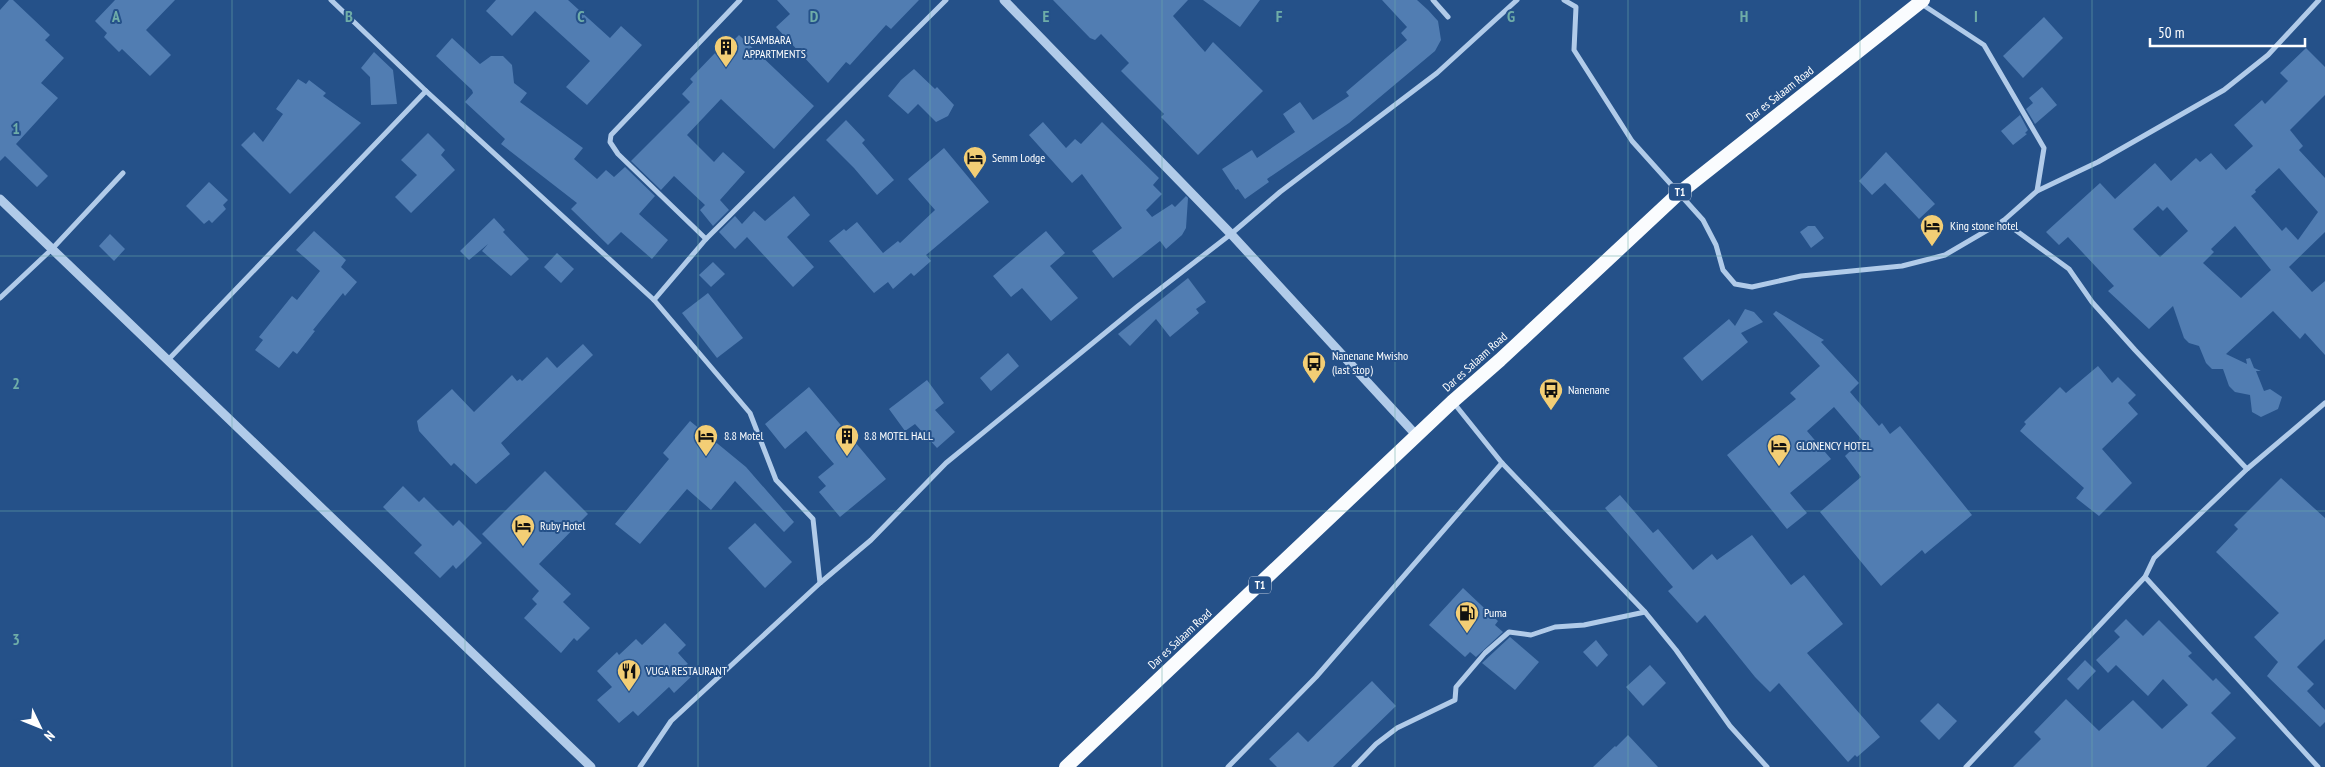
<svg xmlns="http://www.w3.org/2000/svg" width="2325" height="767" viewBox="0 0 2325 767" font-family="'PT Sans Narrow',sans-serif">
<style>
.building{fill:#517db2;fill-rule:evenodd}
.lines{fill:none;stroke-linecap:round;stroke-linejoin:round}
.minor{stroke:#b1cbe9;stroke-width:5}
.tertiary{stroke:#b1cbe9;stroke-width:9}
.trunk{stroke:#fafcfe;stroke-width:14}
.grid{fill:none;stroke:#6fada8;stroke-width:1;stroke-opacity:0.55}
.labels{text-anchor:middle;stroke-width:4;stroke-linejoin:round;paint-order:stroke}
.shield{fill:#255189;stroke:#becbdc;stroke-width:1}
.shield-label{font-size:11px;font-weight:bold;fill:#fff}
.poi-label{font-size:12px;fill:#fff;stroke:#255189;text-anchor:start}
.street-label{font-size:12px;fill:#fff;stroke:#255189}
.grid-label{font-size:16px;text-anchor:middle;font-weight:bold;fill:#6fada8;stroke:#255189;stroke-width:4;stroke-linejoin:round;paint-order:stroke}
</style>
<rect width="100%" height="100%" fill="#255189"/>
<!-- building -->
<g class="building">
<polygon points="9,0 13,0 50,35 45,40 64,58 41,83 58,98 16,144 48,176 37,187 5,156 0,161 0,10"/>
<polygon points="115,0 175,0 146,30 171,55 150,76 122,49 119,52 104,37 107,33 95,21"/>
<polygon points="496,0 568,0 610,38 621,26 642,45 587,105 566,87 590,61 535,11 512,36 486,11"/>
<polygon points="777,0 919,0 891,29 886,25 850,65 846,62 828,83 776,27 790,14"/>
<polygon points="1053,0 1188,0 1173,16 1205,52 1213,42 1263,91 1198,155 1161,117 1164,114 1121,71 1129,63 1101,34 1095,40 1090,38"/>
<polygon points="1203,0 1260,0 1240,27"/>
<polygon points="1382,0 1417,0 1428,10 1438,21 1441,40 1435,51 1349,123 1267,179 1269,182 1245,199 1238,189 1236,190 1222,169 1252,150 1257,158 1295,132 1283,114 1300,102 1313,120 1349,96 1346,92 1407,40 1401,33 1407,27"/>
<polygon points="2044,17 2063,38 2023,78 2003,56"/>
<polygon points="739,35 814,106 774,149 721,99 687,135 714,162 723,152 745,172 720,200 729,210 713,226 700,210 705,205 674,176 661,190 631,161 690,102 682,94 693,82 690,79 716,52 719,55"/>
<polygon points="452,38 480,64 491,56 503,56 512,65 514,83 527,93 520,102 583,148 574,159 597,179 606,170 614,177 625,167 655,196 639,214 668,240 652,259 621,232 608,245 571,209 577,203 501,144 505,139 465,102 473,93 472,90 436,56"/>
<path d="M2306 48 2325 67V95L2290 130 2303 146 2299 150 2325 178V232L2289 267 2312 292 2325 281V355L2305 333 2300 339 2273 311 2226 354 2247 364 2246 359 2250 358 2254 368 2261 371H2256L2264 391 2270 389 2282 397 2278 409 2261 417 2252 412 2250 395 2235 392 2229 386 2223 369H2212L2206 363 2199 346 2189 343 2184 338 2173 306 2149 329 2108 291 2114 286 2068 237 2059 245 2046 232 2100 183 2115 199 2155 163 2171 181 2196 158 2200 162 2211 153 2226 170 2253 146 2234 125 2262 100 2265 104 2288 81 2280 73ZM2279 168 2318 212 2298 240 2286 227 2282 231 2251 196 2256 192 2255 190ZM2158 206 2163 211 2167 207 2188 231 2160 257 2133 229ZM2235 226 2271 270 2241 298 2203 263 2214 252 2211 249Z"/>
<polygon points="374,52 393,70 397,104 371,105 370,77 361,68"/>
<polygon points="914,69 935,89 937,87 954,105 948,116 936,122 918,104 908,114 888,96 901,80"/>
<polygon points="298,79 306,84 309,80 326,93 323,96 361,123 290,194 241,145 254,132 263,142 283,114 276,109"/>
<polygon points="2042,87 2057,105 2035,124 2026,109 2033,103 2029,98"/>
<polygon points="2020,115 2028,130 2025,133 2027,134 2013,145 2001,131"/>
<polygon points="846,120 865,140 862,143 894,180 877,195 854,168 826,140"/>
<polygon points="1043,122 1066,148 1075,139 1081,144 1102,122 1159,178 1153,185 1162,194 1146,210 1152,217 1172,204 1175,207 1186,196 1188,198 1186,228 1182,235 1166,249 1160,241 1113,278 1092,251 1122,228 1082,174 1072,183 1029,135"/>
<polygon points="428,133 445,150 441,155 455,170 411,213 395,197 417,175 401,160"/>
<polygon points="944,148 989,202 926,255 931,261 914,276 911,273 893,289 888,282 874,293 829,241 844,229 846,231 857,222 883,253 898,241 900,243 935,210 908,179"/>
<polygon points="1886,152 1935,204 1919,219 1885,183 1872,195 1859,181"/>
<polygon points="209,182 228,200 223,205 226,209 212,223 209,220 204,224 186,206"/>
<polygon points="794,196 810,215 787,237 814,267 793,287 747,237 735,249 719,232 735,216 742,224 754,211 765,221"/>
<polygon points="494,218 505,230 503,232 529,259 511,276 482,251 488,244 469,260 460,251"/>
<polygon points="1808,226 1815,226 1824,238 1811,248 1800,232"/>
<polygon points="314,231 346,260 341,267 357,282 345,296 343,293 313,330 315,331 297,354 293,351 279,368 255,350 263,340 259,337 292,296 297,300 320,271 296,250"/>
<polygon points="1046,231 1065,253 1050,266 1078,298 1051,321 1022,288 1011,297 993,276"/>
<polygon points="110,234 125,249 114,261 99,246"/>
<polygon points="557,253 574,269 561,283 544,267"/>
<polygon points="713,262 725,274 711,287 699,275"/>
<polygon points="1188,278 1206,302 1196,309 1199,313 1170,337 1156,319 1130,346 1118,334"/>
<polygon points="708,293 743,338 717,358 682,313"/>
<polygon points="1745,309 1754,312 1763,322 1741,333 1748,342 1702,381 1683,358 1729,319 1735,326"/>
<polygon points="1776,311 1824,340 1821,342 1859,383 1850,392 1879,426 1882,423 1890,434 1900,426 1972,515 1925,554 1922,550 1881,586 1820,512 1861,477 1845,456 1862,440 1834,407 1807,431 1831,459 1790,493 1807,513 1787,529 1727,455 1796,399 1790,393 1820,366 1773,314"/>
<polygon points="583,344 593,355 501,443 510,454 476,484 454,463 451,466 419,431 417,421 452,389 474,412 512,375 517,381 520,379 522,381 547,357 557,368"/>
<polygon points="1008,353 1019,366 991,391 980,378"/>
<polygon points="2098,366 2112,383 2118,377 2136,395 2128,403 2138,414 2102,449 2132,483 2099,516 2076,498 2084,488 2020,431 2026,424 2024,422 2060,387 2066,393"/>
<polygon points="927,380 944,403 935,410 955,432 937,448 915,424 905,431 889,409"/>
<polygon points="809,387 886,479 840,517 819,492 826,486 818,477 834,464 806,431 785,449 765,424"/>
<polygon points="690,421 746,467 794,522 784,532 735,481 711,510 687,489 640,544 615,524 669,459 663,453"/>
<polygon points="545,471 588,514 539,564 571,594 563,602 590,628 577,641 574,638 561,653 524,618 537,604 532,599 539,591 482,534"/>
<polygon points="2281,478 2325,518 2325,639 2297,667 2314,684 2307,691 2325,710 2325,722 2320,727 2267,676 2278,662 2254,637 2279,613 2216,552 2238,529 2234,525"/>
<polygon points="403,486 419,502 424,497 453,526 459,520 482,543 456,569 453,565 440,578 414,553 422,545 383,507"/>
<polygon points="1620,495 1653,533 1658,529 1693,570 1712,554 1717,560 1752,535 1791,585 1804,575 1843,624 1807,653 1880,737 1857,757 1855,755 1848,762 1779,683 1770,692 1755,677 1705,615 1697,623 1668,591 1673,587 1605,508"/>
<polygon points="755,523 792,562 765,588 728,548"/>
<polygon points="1463,588 1498,621 1495,625 1503,632 1476,657 1470,652 1465,657 1429,625"/>
<polygon points="2126,619 2143,636 2159,620 2192,653 2188,656 2213,681 2216,678 2231,693 2211,713 2236,738 2206,767 2013,767 2041,739 2034,732 2066,699 2099,731 2133,700 2162,729 2188,705 2163,679 2148,696 2116,665 2108,673 2096,660 2120,637 2114,631"/>
<polygon points="665,623 686,645 678,653 688,664 686,665 694,674 674,693 669,687 638,716 633,711 619,723 597,700 612,687 597,671 617,652 619,655 636,639 642,645"/>
<polygon points="1510,637 1539,662 1515,690 1482,663"/>
<polygon points="1596,640 1608,655 1597,667 1583,652"/>
<polygon points="2085,660 2096,671 2078,690 2067,679"/>
<polygon points="1650,665 1666,683 1643,706 1626,687"/>
<polygon points="1372,681 1396,706 1333,767 1277,767 1269,759 1298,732 1308,742"/>
<polygon points="1938,703 1957,721 1939,740 1920,721"/>
<polygon points="1628,735 1658,767 1593,767 1615,746 1616,747"/>
</g>
<g class="lines">
<!-- minor -->
<g class="minor">
<polyline points="331,0 426,91 654,300 750,413 776,480 813,519 820,583"/>
<polyline points="1433,0 1448,17"/>
<polyline points="1564,0 1576,7 1574,50 1632,141 1703,220 1716,245 1723,270 1735,284 1752,287 1801,276 1902,266 1945,255 2003,221 2037,191 2044,148 1984,45 1920,3"/>
<polyline points="2037,191 2098,162 2224,90 2268,55 2319,0"/>
<polyline points="2003,221 2069,269 2092,302 2135,350 2247,469"/>
<polyline points="706,239 618,154 610,142 611,135 740,0"/>
<polyline points="0,298 52,249 123,173"/>
<polyline points="654,300 706,239 946,0"/>
<polyline points="168,360 426,91"/>
<polyline points="1453,402 1502,463 1645,612 1676,650 1730,726 1767,767"/>
<polyline points="2145,577 2318,767"/>
<polyline points="640,767 671,721 820,583 871,540 946,463 1138,306 1231,234 1280,192 1437,73 1517,0"/>
<polyline points="1228,767 1316,677 1502,463"/>
<polyline points="1354,767 1376,744 1397,728 1455,700 1456,687 1485,653 1509,632 1531,635 1555,627 1584,625 1645,612"/>
<polyline points="1966,767 2145,577 2154,558 2247,469 2325,403"/>
</g>
<!-- tertiary -->
<g class="tertiary">
<polyline points="1004,0 1231,234 1417,436"/>
<polyline points="0,199 591,767"/>
</g>
<!-- trunk -->
<polyline class="trunk" points="1066,767 1452,402 1500,360 1678,194 1923,0"/>
</g>
<!-- grid -->
<path class="grid" d="M232 0V767M465 0V767M698 0V767M930 0V767M1162 0V767M1395 0V767M1628 0V767M1860 0V767M2092 0V767M0 256H2325M0 511H2325"/>
<!-- icons -->
<defs>
<g id="building-pin" transform="scale(1.25)"><path d="M0 17L-7.5 6A9.5 9.5 0 1 1 7.5 6Z" fill="#f3ce75" stroke="#255189"/><path d="M-4-6H4V6H1V3H-1V6H-4ZM-2.5-4.3h1.7v1.8h-1.7ZM.8-4.3h1.7v1.8H.8ZM-2.5-1h1.7V.8h-1.7ZM.8-1h1.7V.8H.8Z" fill="#111"/></g>
<g id="hotel-pin" transform="scale(1.25)"><path d="M0 17L-7.5 6A9.5 9.5 0 1 1 7.5 6Z" fill="#f3ce75" stroke="#255189"/><path d="M-6-4.5h1.5V1H6V5H4.5V3h-9V5H-6ZM-4 0a1.8 1.8 0 1 1 3.6 0ZM.5 0V-2.5h3Q6-2.5 6 0Z" fill="#111"/></g>
<g id="bus-pin" transform="scale(1.25)"><path d="M0 17L-7.5 6A9.5 9.5 0 1 1 7.5 6Z" fill="#f3ce75" stroke="#255189"/><path d="M-5-6H5V4H4V6H2V4H-2V6H-4V4H-5ZM-3.5-4V0h7V-4ZM-3.5 1.2v1.5H-2V1.2ZM2 1.2v1.5H3.5V1.2Z" fill="#111"/></g>
<g id="fuel-pin" transform="scale(1.25)"><path d="M0 17L-7.5 6A9.5 9.5 0 1 1 7.5 6Z" fill="#f3ce75" stroke="#255189"/><path d="M-5.5-6h7V0h2V4h1.3V-2.5L3-4.5l.8-.8L6-3V5H2.5V1h-1V6h-7ZM-4.2-4.7v3.2H.2V-4.7Z" fill="#111"/></g>
<g id="restaurant-pin" transform="scale(1.25)"><path d="M0 17L-7.5 6A9.5 9.5 0 1 1 7.5 6Z" fill="#f3ce75" stroke="#255189"/><path d="M-5-6h1v4h1v-4h1v4h1v-4h1v5L-1.5 .5V6h-2V.5L-5-1ZM5-6V6H3V1.5H1.5Q1.5-4 5-6Z" fill="#111"/></g>
</defs>
<g fill-rule="evenodd">
<use href="#building-pin" x="726" y="47"/>
<use href="#hotel-pin" x="975" y="158"/>
<use href="#hotel-pin" x="1932" y="226"/>
<use href="#bus-pin" x="1314" y="363"/>
<use href="#bus-pin" x="1551" y="390"/>
<use href="#hotel-pin" x="706" y="436"/>
<use href="#building-pin" x="847" y="436"/>
<use href="#hotel-pin" x="1779" y="446"/>
<use href="#hotel-pin" x="523" y="526"/>
<use href="#fuel-pin" x="1467" y="613"/>
<use href="#restaurant-pin" x="629" y="671"/>
</g>
<g class="labels">
<!-- shield labels -->
<g class="shield">
<rect x="1669" y="183.5" width="22" height="17" rx="4"/>
<rect x="1249" y="576.5" width="22" height="17" rx="4"/>
</g>
<g class="shield-label">
<text x="1680" y="196">T1</text>
<text x="1260" y="589">T1</text>
</g>
<!-- poi labels -->
<g class="poi-label">
<text x="744" y="44">USAMBARA<tspan x="744" dy="14">APPARTMENTS</tspan></text>
<text x="992" y="162">Semm Lodge</text>
<text x="1950" y="230">King stone hotel</text>
<text x="1332" y="360">Nanenane Mwisho<tspan x="1332" dy="14">(last stop)</tspan></text>
<text x="1568" y="394">Nanenane</text>
<text x="724" y="440">8.8 Motel</text>
<text x="864" y="440">8.8 MOTEL HALL</text>
<text x="1796" y="450">GLONENCY HOTEL</text>
<text x="540" y="530">Ruby Hotel</text>
<text x="1484" y="617">Puma</text>
<text x="646" y="675">VUGA RESTAURANT</text>
</g>
<!-- street labels -->
<g class="street-label">
<text transform="translate(1780 94) rotate(-38)" y="4">Dar es Salaam Road</text>
<text transform="translate(1475 362) rotate(-42)" y="4">Dar es Salaam Road</text>
<text transform="translate(1180 639) rotate(-43)" y="4">Dar es Salaam Road</text>
</g>
</g>
<g class="grid-label">
<text x="116" y="22">A</text>
<text x="349" y="22">B</text>
<text x="581" y="22">C</text>
<text x="814" y="22">D</text>
<text x="1046" y="22">E</text>
<text x="1279" y="22">F</text>
<text x="1511" y="22">G</text>
<text x="1744" y="22">H</text>
<text x="1976" y="22">I</text>
<text x="16" y="134">1</text>
<text x="16" y="389">2</text>
<text x="16" y="645">3</text>
</g>
<!-- north arrow -->
<g transform="translate(40 727) rotate(133)" stroke="#255189" stroke-width="4" paint-order="stroke">
<path d="M0-4L9 19L0 12L-9 19Z" fill="#ffffff"/>
<text y="-8" font-size="14" font-weight="bold" text-anchor="middle" fill="#ffffff">N</text>
</g>
<!-- scale -->
<path d="M2150 38v8h155v-8" fill="none" stroke="#ffffff" stroke-width="2.5"/>
<text x="2158" y="38" font-size="15" fill="#ffffff" stroke="#255189" stroke-width="4" paint-order="stroke">50 m</text>
</svg>
